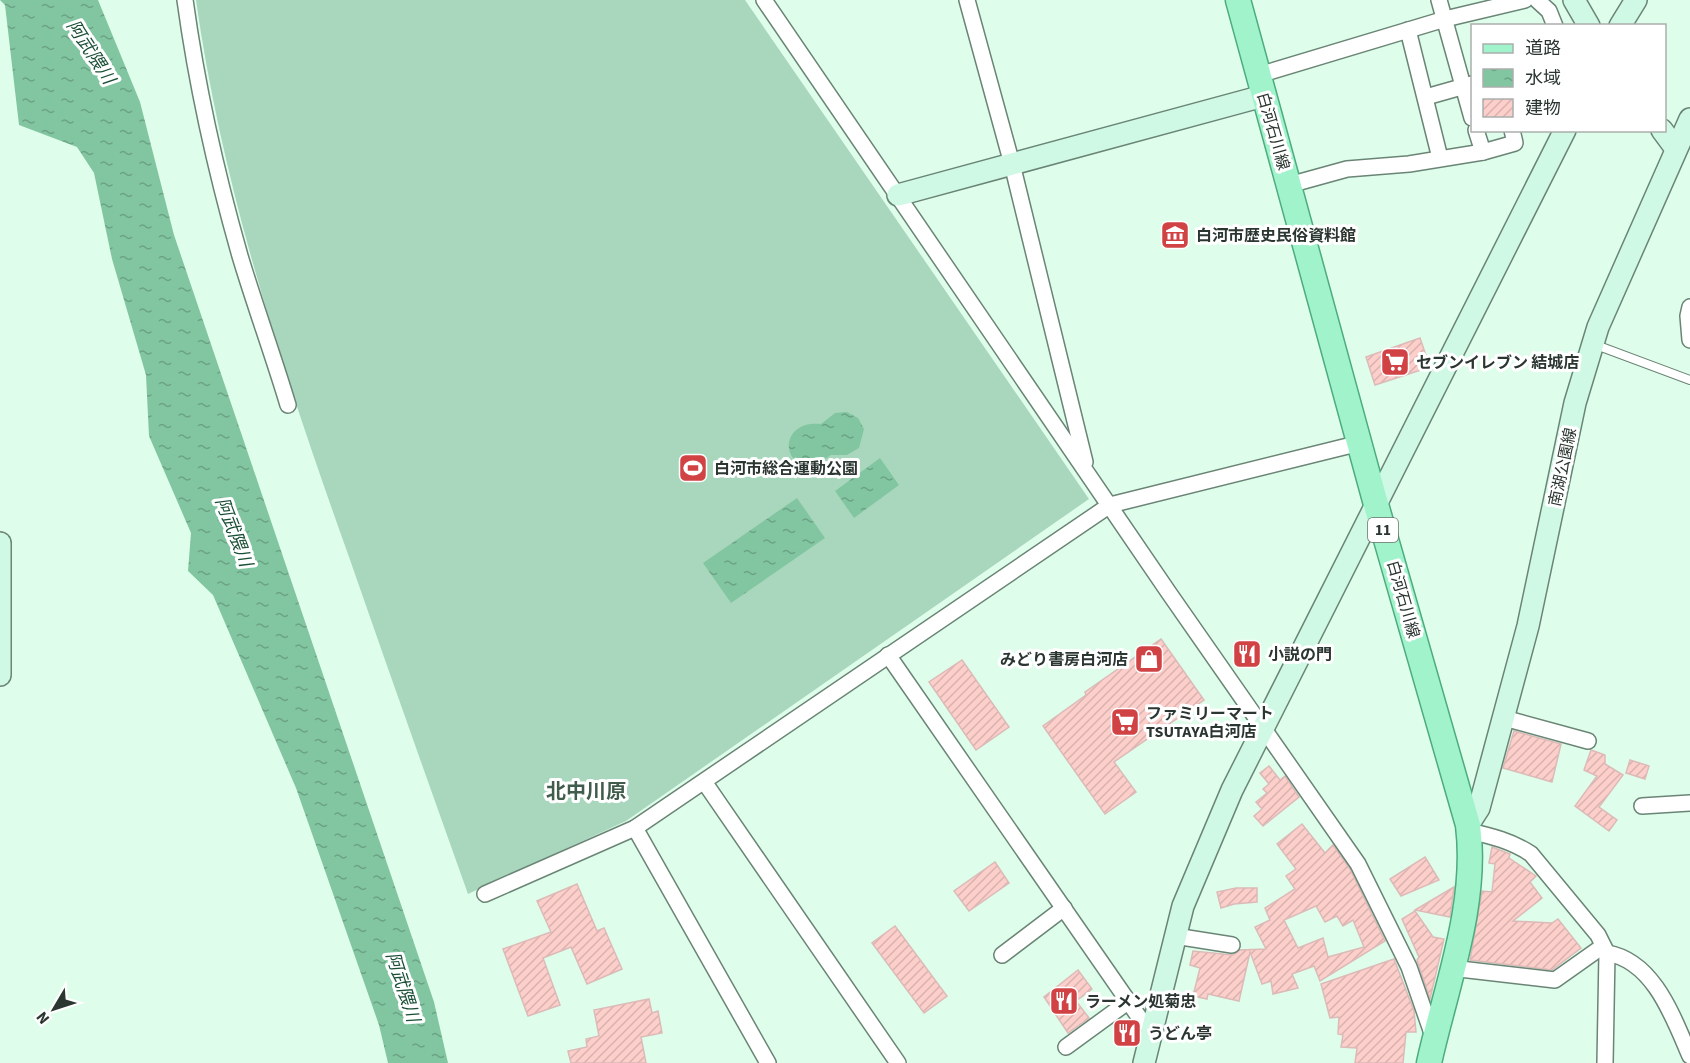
<svg xmlns="http://www.w3.org/2000/svg" width="1690" height="1063" viewBox="0 0 1690 1063" font-family="'Source Sans 3','Noto Sans JP',sans-serif">
<style>
.pitch{fill:#a9d7bd}
.water{fill:url(#water-ripples)}
.building{fill:url(#building-hatch);stroke:#dcbab7;stroke-width:1.5;fill-rule:evenodd}
.lines{fill:none;stroke-linecap:round;stroke-linejoin:round}
.lane-casing{stroke:#6a8575;stroke-width:10}
.street-casing{stroke:#6a8575;stroke-width:18}
.secondary-casing{stroke:#6a8575;stroke-width:24}
.primary-casing{stroke:#4dac7f;stroke-width:27}
.lane{stroke:#fff;stroke-width:8}
.street{stroke:#fff;stroke-width:15}
.secondary{stroke:#cff9e5;stroke-width:21}
.primary{stroke:#a0f3cb;stroke-width:24}
.labels{text-anchor:middle;stroke-width:6;stroke-linejoin:round;paint-order:stroke}
.shield{fill:#fff;stroke:#6b726e;stroke-width:1.5}
.shield-label{font-size:15px;font-weight:bold;fill:#2b3630}
.street-label{font-size:16px;fill:#2b3630;stroke:#fff}
.poi-label{font-size:16px;font-weight:bold;fill:#2b3630;stroke:#fff;text-anchor:start}
.water-label{font-size:18px;font-style:italic;fill:#1a4f36;stroke:#fff}
.quarter-label{font-size:20px;font-weight:bold;fill:#415b4c;stroke:#fff}
</style>
<defs>
<pattern id="water-ripples" width="26" height="14" patternUnits="userSpaceOnUse" patternTransform="scale(1.5)"><rect width="26" height="14" fill="#82c6a1"/><path d="M2 4q2-2 4 0t4 0M15 11q2-2 4 0t4 0" fill="none" stroke="#6ba284"/></pattern>
<pattern id="building-hatch" width="6" height="6" patternUnits="userSpaceOnUse" patternTransform="scale(1.5)"><rect width="6" height="6" fill="#fdcfcb"/><path d="M-1 1l2-2M0 6l6-6M5 7l2-2" fill="none" stroke="#d9b2af"/></pattern>
</defs>
<rect width="100%" height="100%" fill="#dffdeb"/>
<!-- pitch -->
<path class="pitch" d="M196 0H745L1089 499 626 821 468 894C428 782 388 669 349 557 284 375 223 191 196 0Z"/>
<!-- water -->
<g class="water">
<polygon points="0,0 98,0 140,102 174,235 434,1002 448,1063 388,1063 379,1025 296,788 213,595 188,571 191,533 149,436 146,375 112,259 94,173 77,147 19,125 5,5"/>
<path d="M847 412 858 418 864 429 859 448 847 455H831L814 467C778 466 781 419 821 424L835 413Z"/>
<polygon points="880,458 899,485 854,518 835,491"/>
<polygon points="797,498 825,538 731,603 703,563"/>
</g>
<!-- building -->
<g class="building">
<polygon points="1420,338 1430,367 1375,385 1366,357"/>
<polygon points="1161,639 1204,700 1114,762 1136,792 1105,814 1043,726 1086,695 1085,692"/>
<polygon points="962,660 1009,727 976,750 929,682"/>
<polygon points="1514,731 1561,744 1552,782 1503,768"/>
<polygon points="1591,750 1605,755 1605,764 1623,775 1599,807 1617,820 1609,831 1575,806 1597,776 1584,770"/>
<polygon points="1630,760 1649,766 1645,779 1626,773"/>
<polygon points="1269,766 1280,780 1285,776 1299,797 1263,826 1254,816 1262,809 1256,802 1267,793 1263,789 1269,784 1260,773"/>
<path d="M1302 824 1325 853 1333 845 1350 869 1385 941 1320 981 1314 966 1292 974 1298 988 1273 994 1271 981 1262 984 1250 952 1239 1001 1208 994 1207 999 1193 996 1200 968 1190 965 1193 951 1233 955 1240 950 1266 949 1255 927 1270 920 1265 908 1295 889 1286 876 1296 869 1277 844ZM1316 906 1325 922 1337 916 1343 926 1353 920 1364 947 1328 957 1323 938 1298 948 1284 920Z"/>
<polygon points="1492,847 1510,854 1509,858 1536,876 1530,882 1542,898 1513,921 1552,923 1558,919 1581,948 1552,970 1470,960 1482,891 1492,892 1495,864 1489,863"/>
<polygon points="1425,857 1439,880 1401,896 1390,879"/>
<polygon points="995,862 1009,883 969,911 954,891"/>
<polygon points="577,884 597,931 604,928 622,969 587,984 571,947 543,958 560,1005 528,1016 503,949 551,932 537,901"/>
<polygon points="1454,887 1450,917 1415,910"/>
<polygon points="1236,888 1257,888 1257,902 1234,904 1221,908 1217,892"/>
<polygon points="1415,911 1433,937 1444,939 1430,999 1417,960 1419,957 1402,919"/>
<polygon points="895,926 947,996 924,1013 872,943"/>
<polygon points="1394,959 1414,1011 1416,1032 1406,1032 1403,1063 1355,1063 1357,1048 1341,1047 1343,1035 1338,1034 1339,1017 1330,1018 1321,984"/>
<polygon points="1078,970 1092,989 1076,1001 1089,1018 1068,1033 1044,997"/>
<polygon points="649,999 652,1013 658,1011 662,1033 641,1037 646,1063 571,1063 568,1051 587,1047 586,1039 599,1036 594,1010"/>
</g>
<g class="lines">
<!-- lane casing -->
<g class="lane-casing">
<polyline id="lane" points="1596,345 1690,380"/>
</g>
<!-- street casing -->
<g class="street-casing">
<g id="street">
<path d="M185 0C197 87 216 172 240 256 255 306 273 355 288 405"/>
<polyline points="764,0 1169,593 1358,864 1409,967 1434,1039"/>
<polyline points="967,0 1012,164 1085,462"/>
<polyline points="1439,0 1472,118"/>
<polyline points="1537,0 1549,11 1555,26"/>
<polyline points="1408,30 1440,158"/>
<polyline points="1259,75 1445,19 1525,0"/>
<polyline points="1426,97 1472,84"/>
<polyline points="1476,130 1483,152"/>
<polyline points="1289,185 1347,169 1409,164 1483,152 1515,143 1512,130"/>
<polyline points="1690,307 1688,316 1690,340"/>
<polyline points="888,655 1139,1017 1152,1030"/>
<polyline points="1504,718 1588,741"/>
<polyline points="705,783 898,1063"/>
<polyline points="1642,806 1690,803"/>
<polyline points="635,828 768,1063"/>
<path d="M1469 831C1491 836 1512 841 1531 854L1598 935 1607 953 1605 1063"/>
<polyline points="485,894 635,828 1110,505 1360,443"/>
<polyline points="1175,936 1232,945"/>
<path d="M1607 953C1654 961 1673 1017 1690 1056"/>
<polyline points="1002,955 1064,908"/>
<polyline points="1451,968 1555,980 1603,946"/>
<polyline points="1066,1047 1129,1001"/>
</g>
</g>
<!-- secondary casing -->
<g class="secondary-casing">
<g id="secondary">
<polyline points="1574,0 1589,26"/>
<polyline points="1620,26 1636,0"/>
<polyline points="1662,130 1676,149"/>
<polyline points="898,195 1263,96"/>
<polyline points="0,543 0,675"/>
<polyline points="1468,825 1479,808 1528,626 1575,403 1598,327 1690,119"/>
<polyline points="1144,1063 1183,906 1232,790 1565,130"/>
</g>
</g>
<!-- primary casing -->
<g class="primary-casing">
<path id="primary" d="M1238 0 1377 508 1468 825C1478 905 1446 986 1429 1063"/>
</g>
<!-- lane -->
<use href="#lane" class="lane"/>
<!-- street -->
<use href="#street" class="street"/>
<!-- secondary -->
<use href="#secondary" class="secondary"/>
<!-- primary -->
<use href="#primary" class="primary"/>
</g>
<!-- icons -->
<defs>
<g id="museum-square" transform="scale(1.5)"><rect x="-9" y="-9" width="18" height="18" rx="4" fill="#d14244" stroke="#fff"/><path d="M0-6L6-3V-2H-6V-3ZM-5-1h2V3h-2ZM-1-1h2V3h-2ZM3-1h2V3H3ZM-6 4H6V6H-6Z" fill="#fff"/></g>
<g id="supermarket-square" transform="scale(1.5)"><rect x="-9" y="-9" width="18" height="18" rx="4" fill="#d14244" stroke="#fff"/><path d="M-6-5.5h2.5l.6 2H6L4.5 2H-2.5L-4.4-4H-6ZM-1.5 3.2a1.3 1.3 0 1 0 .1 0ZM3 3.2a1.3 1.3 0 1 0 .1 0Z" fill="#fff"/></g>
<g id="stadium-square" transform="scale(1.5)"><rect x="-9" y="-9" width="18" height="18" rx="4" fill="#d14244" stroke="#fff"/><path d="M0-5a6.5 5 0 1 0 0 10a6.5 5 0 1 0 0-10ZM-3.5-1.8h7v3.6h-7Z" fill="#fff"/></g>
<g id="restaurant-square" transform="scale(1.5)"><rect x="-9" y="-9" width="18" height="18" rx="4" fill="#d14244" stroke="#fff"/><path d="M-5-6h1v4h1v-4h1v4h1v-4h1v5L-1.5 .5V6h-2V.5L-5-1ZM5-6V6H3V1.5H1.5Q1.5-4 5-6Z" fill="#fff"/></g>
<g id="shop-square" transform="scale(1.5)"><rect x="-9" y="-9" width="18" height="18" rx="4" fill="#d14244" stroke="#fff"/><path d="M-5-2.5h2.3a2.7 3.5 0 0 1 5.4 0H5L5.5 6h-11ZM-1.5-2.5h3a1.5 2.3 0 0 0-3 0Z" fill="#fff"/></g>
</defs>
<g fill-rule="evenodd">
<use href="#museum-square" x="1175" y="235"/>
<use href="#supermarket-square" x="1395" y="362"/>
<use href="#stadium-square" x="693" y="468"/>
<use href="#restaurant-square" x="1247" y="654"/>
<use href="#shop-square" x="1149" y="659"/>
<use href="#supermarket-square" x="1125" y="722"/>
<use href="#restaurant-square" x="1064" y="1001"/>
<use href="#restaurant-square" x="1127" y="1033"/>
</g>
<g class="labels">
<!-- shield labels -->
<rect class="shield" x="1368" y="518" width="30" height="24" rx="4.5"/>
<g class="shield-label">
<text x="1383" y="535">11</text>
</g>
<!-- street labels -->
<g class="street-label">
<text transform="translate(1274 131) rotate(74)" y="6">白河石川線</text>
<text transform="translate(1562 467) rotate(-78)" y="6">南湖公園線</text>
<text transform="translate(1404 599) rotate(74)" y="6">白河石川線</text>
</g>
<!-- poi labels -->
<g class="poi-label">
<text x="1196" y="241">白河市歴史民俗資料館</text>
<text x="1416" y="368">セブンイレブン 結城店</text>
<text x="714" y="474">白河市総合運動公園</text>
<text x="1268" y="660">小説の門</text>
<text x="1128" y="665" text-anchor="end">みどり書房白河店</text>
<text x="1146" y="719">ファミリーマート<tspan x="1146" dy="18">TSUTAYA白河店</tspan></text>
<text x="1085" y="1007">ラーメン処菊忠</text>
<text x="1148" y="1039">うどん亭</text>
</g>
<!-- water labels -->
<g class="water-label">
<text transform="translate(91 52) rotate(57)" y="6">阿武隈川</text>
<text transform="translate(234 532) rotate(69)" y="6">阿武隈川</text>
<text transform="translate(403 987) rotate(72)" y="6">阿武隈川</text>
</g>
<!-- quarter labels -->
<g class="quarter-label">
<text x="586" y="798">北中川原</text>
</g>
</g>
<!-- legend -->
<rect x="1471" y="24" width="195" height="108" fill="#ffffff" stroke="#aaafac" stroke-width="1.5"/>
<rect x="1483" y="44" width="30" height="9" fill="#a0f3cb" stroke="#aaafac" stroke-width="1.5"/>
<text x="1525" y="54" font-size="18" fill="#2b3630">道路</text>
<rect x="1483" y="69" width="30" height="18" fill="url(#water-ripples)" stroke="#aaafac" stroke-width="1.5"/>
<text x="1525" y="84" font-size="18" fill="#2b3630">水域</text>
<rect x="1483" y="99" width="30" height="18" fill="url(#building-hatch)" stroke="#aaafac" stroke-width="1.5"/>
<text x="1525" y="114" font-size="18" fill="#2b3630">建物</text>
<!-- north arrow -->
<g transform="translate(54 1009) rotate(231)" stroke="#ffffff" stroke-width="4.5" paint-order="stroke">
<path d="M0-4.5L10 22L0 15L-10 22Z" fill="#2b3630"/>
<text y="-9" font-size="16" font-weight="bold" text-anchor="middle" fill="#2b3630">N</text>
</g>
</svg>
